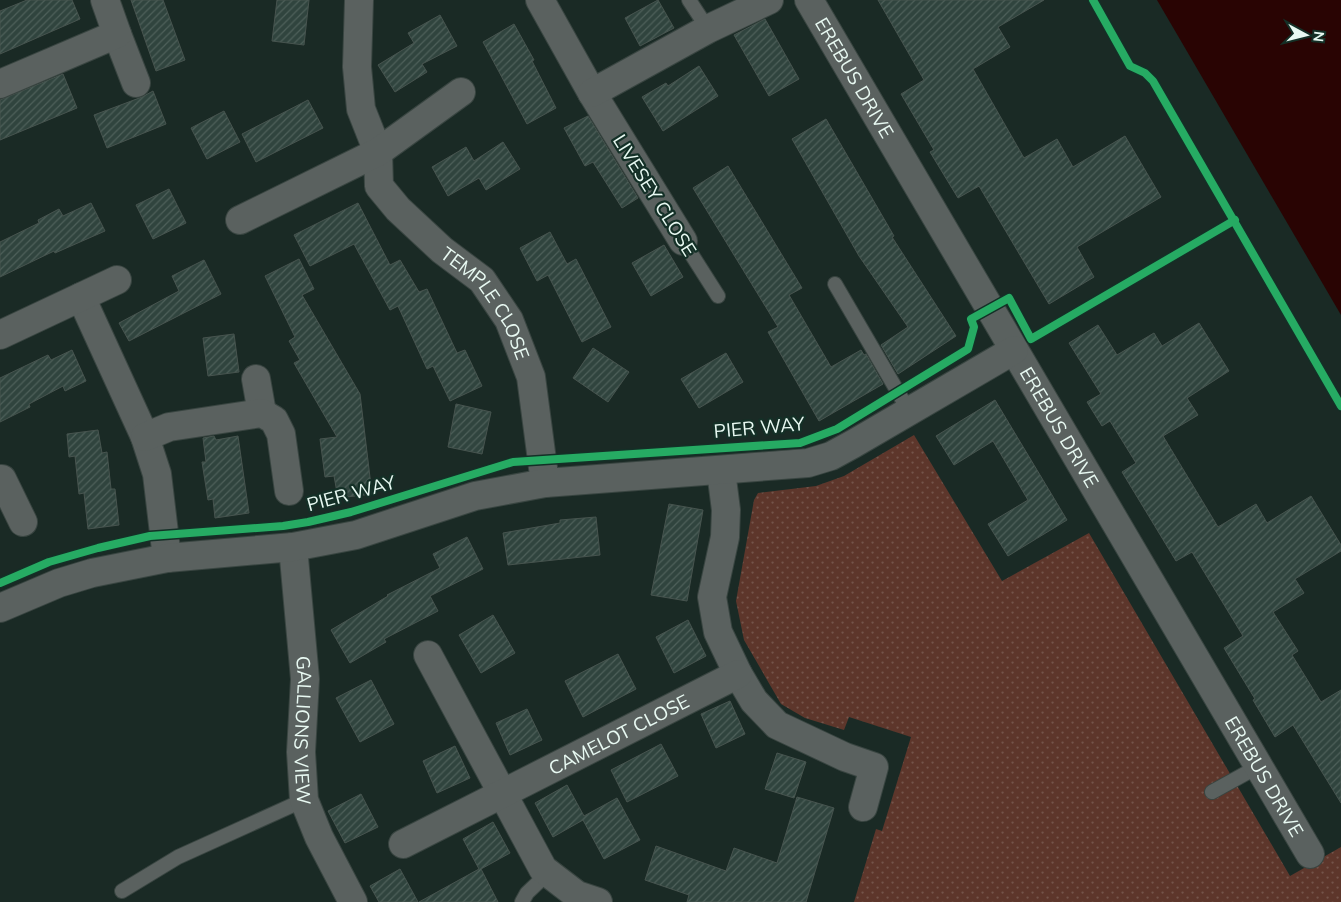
<svg xmlns="http://www.w3.org/2000/svg" width="1341" height="902" viewBox="0 0 1341 902" font-family="Mulish,sans-serif">
<style>
.grass{fill:url(#grass-dots)}
.water{fill:#290403}
.building{fill:url(#building-hatch);stroke:#47544f}
.lines{fill:none;stroke-linecap:round;stroke-linejoin:round}
.lane-casing{stroke:#394541;stroke-width:16}
.street-casing{stroke:#394541;stroke-width:30}
.lane{stroke:#5a615f;stroke-width:14}
.street{stroke:#5a615f;stroke-width:28}
.cycleway-casing{stroke:#143027;stroke-width:11}
.cycleway{stroke:#26ab63;stroke-width:8}
.labels{text-anchor:middle;stroke-width:4.5;stroke-linejoin:round;paint-order:stroke}
.street-label{font-size:19px;fill:#e8f9f2;stroke:#143027}
</style>
<defs>
<pattern id="grass-dots" width="8" height="8" patternUnits="userSpaceOnUse" patternTransform="scale(1.25)"><rect width="8" height="8" fill="#5d362b"/><path d="M2 2h.1M6 6h.1" fill="none" stroke="#74544a" stroke-width="1.8" stroke-linecap="round"/></pattern>
<pattern id="building-hatch" width="6" height="6" patternUnits="userSpaceOnUse" patternTransform="scale(1.25)"><rect width="6" height="6" fill="#30443e"/><path d="M-1 1l2-2M0 6l6-6M5 7l2-2" fill="none" stroke="#4e605a"/></pattern>
</defs>
<rect width="100%" height="100%" fill="#1a2a25"/>
<!-- grass -->
<polygon class="grass" points="914,435 1002,581 1089,533 1290,876 1341,847 1341,902 854,902 876,829 882,831 911,737 849,717 844,730 805,718 781,704 744,640 736,601 754,500 758,493 816,486 844,476"/>
<!-- water -->
<polygon class="water" points="1157,0 1341,0 1341,315"/>
<!-- building -->
<g class="building">
<polygon points="27,0 72,0 80,19 0,54 0,11"/>
<polygon points="131,0 163,0 185,60 156,71"/>
<polygon points="277,0 309,0 304,45 272,41"/>
<polygon points="658,0 674,28 640,46 625,18"/>
<polygon points="878,0 1044,0 998,27 1010,47 973,69 1024,158 1057,139 1073,167 1125,136 1161,197 1077,247 1094,277 1049,304 979,186 958,198 930,152 934,150 901,94 924,80"/>
<polygon points="440,15 457,46 422,64 427,72 395,92 378,65 414,43 408,33"/>
<polygon points="765,19 799,79 769,96 734,35"/>
<polygon points="514,24 534,60 532,61 556,108 527,124 483,42"/>
<polygon points="699,66 718,96 663,131 642,97 666,83 668,86"/>
<polygon points="63,74 77,108 0,140 0,100"/>
<polygon points="153,91 166,124 107,148 94,115 142,97"/>
<polygon points="308,100 323,128 256,162 242,134"/>
<polygon points="224,111 240,142 207,159 191,128"/>
<polygon points="588,116 638,198 622,208 593,162 585,166 564,128"/>
<polygon points="826,119 894,236 892,237 956,336 898,374 881,345 908,327 859,256 792,139"/>
<polygon points="503,142 520,169 486,190 479,178 448,196 432,167 466,147 474,161"/>
<polygon points="728,166 802,288 789,295 831,367 861,350 864,355 866,354 883,384 819,421 768,332 778,327 693,188"/>
<polygon points="169,189 186,223 153,239 136,205"/>
<polygon points="91,203 105,231 55,253 54,251 0,277 0,242 39,223 38,220 59,209 63,216"/>
<polygon points="358,203 390,265 400,260 419,292 427,289 457,353 465,350 482,386 450,401 433,366 427,369 398,306 390,310 354,244 310,266 294,235"/>
<polygon points="550,232 567,264 576,259 611,327 582,342 548,275 537,281 520,248"/>
<polygon points="664,245 683,277 651,296 632,263"/>
<polygon points="299,259 314,289 302,295 360,394 372,494 338,498 334,476 325,477 320,439 337,437 294,363 300,360 289,341 295,337 265,276"/>
<polygon points="204,260 221,294 129,341 119,323 179,291 172,276"/>
<polygon points="1199,323 1229,371 1187,398 1198,415 1163,436 1218,527 1256,504 1267,523 1311,496 1341,545 1341,551 1295,579 1304,593 1273,612 1298,651 1292,655 1321,702 1341,690 1341,803 1293,725 1275,737 1253,700 1255,699 1224,648 1243,636 1192,552 1176,561 1156,528 1122,472 1136,463 1110,421 1102,426 1087,402 1101,394 1069,343 1098,325 1117,355 1154,333 1162,346"/>
<polygon points="234,334 239,372 208,376 203,338"/>
<polygon points="593,348 629,372 608,402 573,378"/>
<polygon points="72,350 86,381 65,391 63,386 29,404 30,407 0,422 0,378 48,355 51,360"/>
<polygon points="726,353 743,382 699,408 681,379"/>
<polygon points="995,400 1067,520 1008,556 988,524 1028,500 993,441 954,465 936,436"/>
<polygon points="456,404 491,412 482,454 448,447"/>
<polygon points="98,430 102,453 107,452 111,489 115,489 119,525 88,529 84,493 79,494 75,456 69,457 67,434"/>
<polygon points="214,436 216,440 238,436 249,513 215,518 213,499 208,500 202,462 206,462 203,438"/>
<polygon points="669,504 703,510 687,601 651,595"/>
<polygon points="596,517 600,555 508,565 503,533 560,523 560,520"/>
<polygon points="467,537 483,569 430,596 438,611 384,639 386,642 350,663 331,630 388,596 387,595 440,568 433,554"/>
<polygon points="493,615 515,653 481,673 459,635"/>
<polygon points="688,620 706,656 674,673 656,637"/>
<polygon points="618,654 636,689 583,717 565,681"/>
<polygon points="371,680 394,724 360,742 336,698"/>
<polygon points="730,701 745,734 716,748 701,714"/>
<polygon points="527,709 542,740 510,755 496,723"/>
<polygon points="661,744 678,776 627,802 611,770"/>
<polygon points="455,746 470,778 437,793 423,761"/>
<polygon points="777,753 806,762 794,798 765,789"/>
<polygon points="567,785 584,816 617,798 640,840 604,859 583,820 553,837 535,803"/>
<polygon points="361,794 378,827 345,843 328,811"/>
<polygon points="797,797 834,808 806,902 687,902 689,895 645,880 656,846 726,871 734,848 777,863"/>
<polygon points="493,822 510,853 481,869 498,902 419,902 479,869 463,839"/>
<polygon points="400,869 418,902 379,902 370,886"/>
</g>
<g class="lines">
<!-- lane casing -->
<g class="lane-casing">
<g id="lane">
<polyline points="689,0 708,29"/>
<polyline points="683,241 718,296"/>
<polyline points="835,284 909,411"/>
<polyline points="1212,792 1259,766"/>
<polyline points="122,891 178,857 304,800"/>
<polyline points="522,902 527,893 548,873"/>
</g>
</g>
<!-- street casing -->
<g class="street-casing">
<g id="street">
<path id="s1" d="M359 0 357 67 361 109 378 152 379 186 398 209 442 250 482 280 509 320 531 377 545 483"/>
<polyline points="540,0 592,93 683,241"/>
<path id="s2" d="M809 0 1310 854"/>
<polyline points="117,34 136,83"/>
<polyline points="0,84 117,34 105,0"/>
<polyline points="592,93 708,29 769,0"/>
<polyline points="240,220 378,152 461,92"/>
<polyline points="81,297 145,437 157,474 167,558"/>
<polyline points="0,335 117,280"/>
<polyline points="256,379 262,413"/>
<polyline points="145,437 169,427 262,413 274,420 281,434 289,491"/>
<polyline points="721,471 726,510 725,537 712,597 718,632 738,674 754,701 777,725 845,757 874,767 863,807"/>
<polyline points="0,480 2,479 23,522"/>
<path id="s3" d="M293 547 305 679 301 752 304 800 319 837 353 902"/>
<polyline points="0,608 59,583 92,573 167,558 293,547 356,535 475,496 545,483 808,463 831,456 853,444 1014,350"/>
<polyline points="428,655 543,869 577,895 598,902"/>
<path id="s4" d="M403 844 738 674"/>
</g>
</g>
<!-- lane -->
<use href="#lane" class="lane"/>
<!-- street -->
<use href="#street" class="street"/>
<!-- cycleway casing -->
<g class="cycleway-casing">
<g id="cycleway">
<polyline points="1093,0 1130,66 1145,73 1153,81 1341,406"/>
<polyline points="0,583 49,562 98,548 150,536 283,526 308,522 351,512 513,462 800,443 837,429 968,349 974,327 971,319 1009,298 1031,339 1235,220"/>
</g>
</g>
<!-- cycleway -->
<use href="#cycleway" class="cycleway"/>
</g>
<g class="labels">
<!-- street labels -->
<g class="street-label">
<text dy="7" stroke="none"><textPath href="#s2" startOffset="90">EREBUS DRIVE</textPath></text>
<text transform="translate(655 195) rotate(58)" y="7">LIVESEY CLOSE</text>
<text dy="7" stroke="none"><textPath href="#s1" startOffset="350">TEMPLE CLOSE</textPath></text>
<text transform="translate(759 427) rotate(-5)" y="7">PIER WAY</text>
<text dy="7" stroke="none"><textPath href="#s2" startOffset="495">EREBUS DRIVE</textPath></text>
<text transform="translate(351 493) rotate(-15)" y="7">PIER WAY</text>
<text dy="7" stroke="none"><textPath href="#s3" startOffset="184">GALLIONS VIEW</textPath></text>
<text dy="7" stroke="none"><textPath href="#s4" startOffset="242">CAMELOT CLOSE</textPath></text>
<text dy="7" stroke="none"><textPath href="#s2" startOffset="900">EREBUS DRIVE</textPath></text>
</g>
</g>
<!-- north arrow -->
<g transform="translate(1306 35) rotate(97)" stroke="#143027" stroke-width="4" paint-order="stroke">
<path d="M0-4L9 19L0 12L-9 19Z" fill="#e8f9f2"/>
<text y="-8" font-size="14" font-weight="bold" text-anchor="middle" fill="#e8f9f2">N</text>
</g>
</svg>
